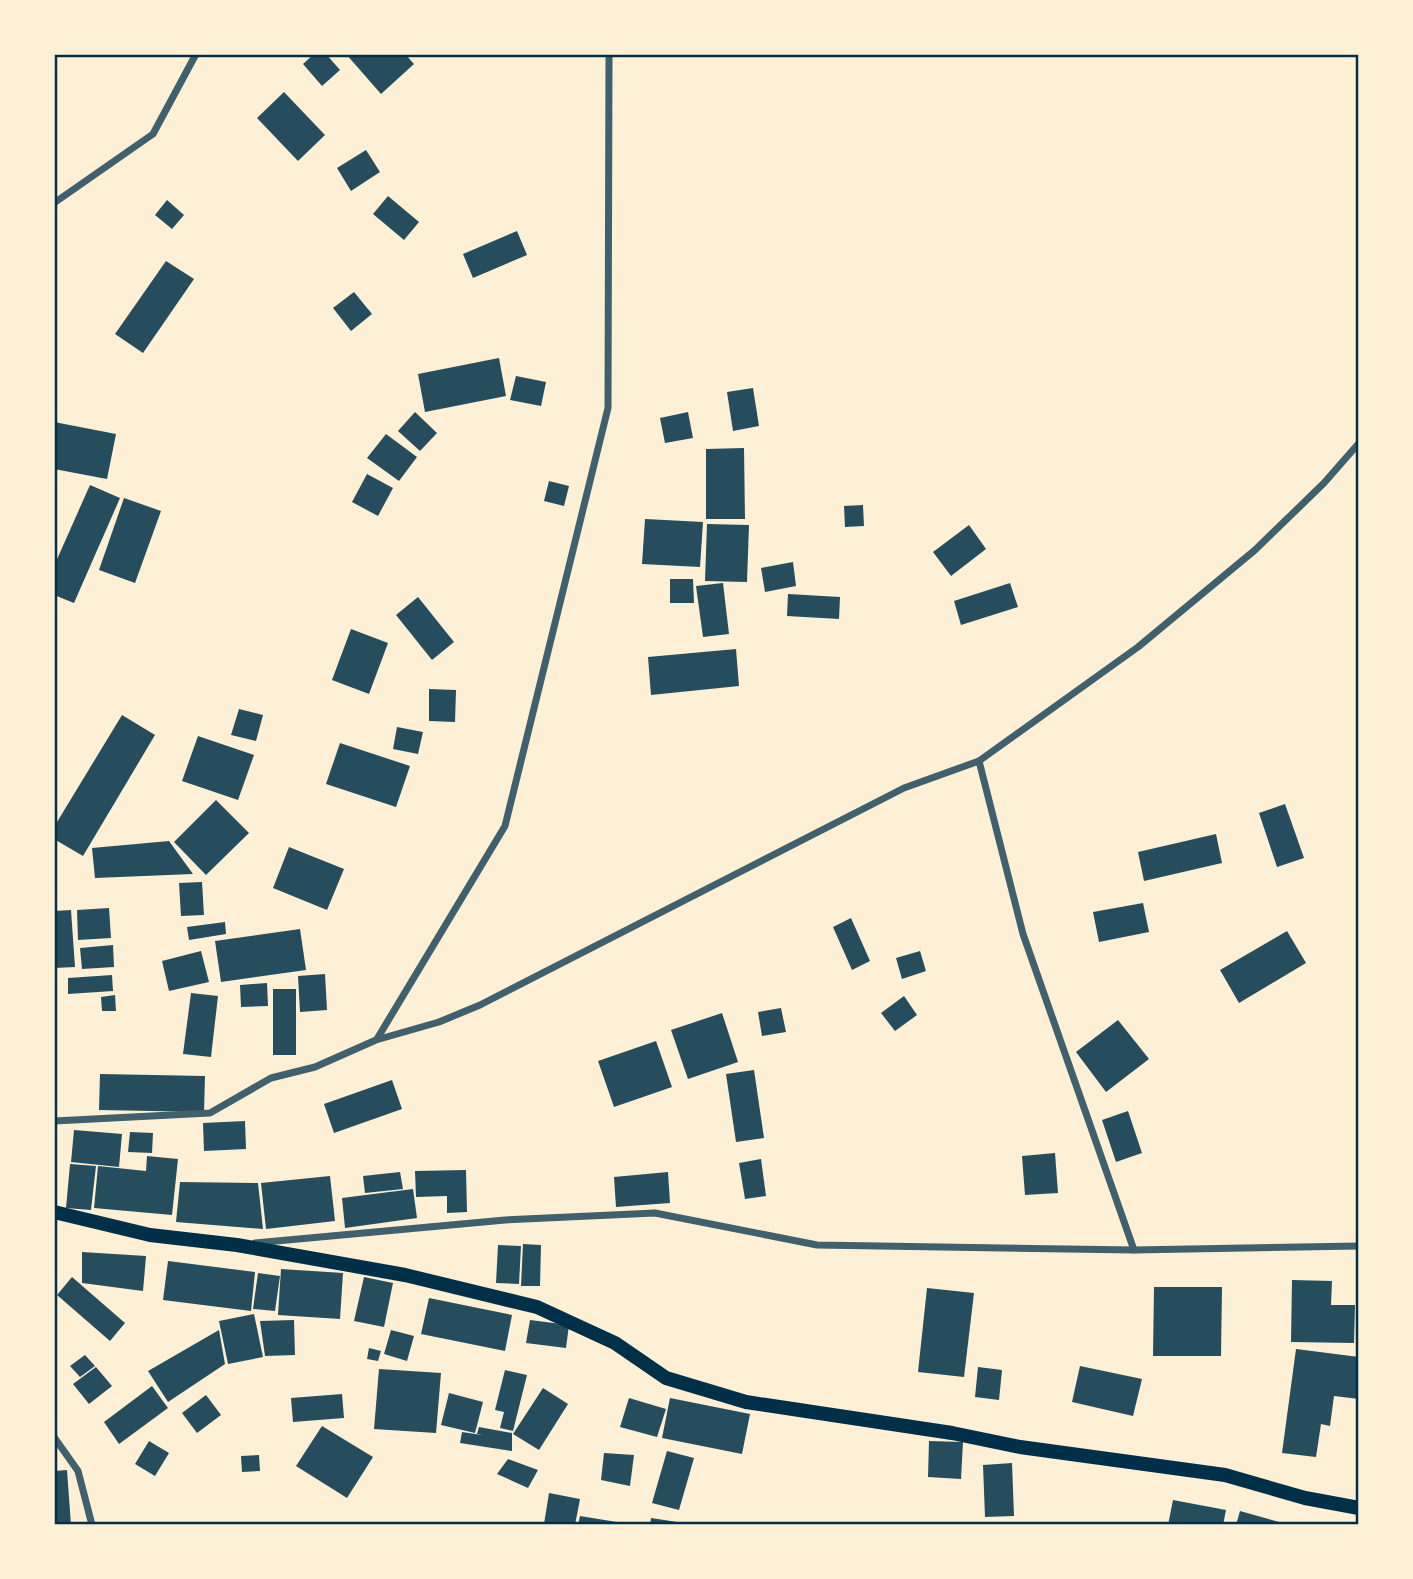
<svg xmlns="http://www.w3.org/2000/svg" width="1413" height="1579" viewBox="0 0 1413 1579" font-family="Cabin,sans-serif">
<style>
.building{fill:#264d5e}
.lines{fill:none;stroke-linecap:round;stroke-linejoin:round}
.minor{stroke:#3f606c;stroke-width:7}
.secondary{stroke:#003049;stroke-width:14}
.neatline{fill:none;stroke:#003049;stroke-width:2.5}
</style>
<rect width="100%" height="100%" fill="#fdf0d5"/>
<!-- building -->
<g class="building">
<polygon points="314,54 326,54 340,70 322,86 303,64"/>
<polygon points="346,54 405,54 414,64 381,94"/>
<polygon points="284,92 325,135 298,161 257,118"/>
<polygon points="366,150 380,172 351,191 337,168"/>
<polygon points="388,196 419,222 404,240 373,214"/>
<polygon points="167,200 184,215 172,229 155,215"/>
<polygon points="517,231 527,255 473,278 463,254"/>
<polygon points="166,261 194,279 143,353 115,334"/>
<polygon points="354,292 372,314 351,331 333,308"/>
<polygon points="499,358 506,396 425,412 418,374"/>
<polygon points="516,376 546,382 541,406 510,400"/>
<polygon points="753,388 759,426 733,431 727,392"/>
<polygon points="415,412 437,433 420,451 398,431"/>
<polygon points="688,412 693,438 665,443 660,418"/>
<polygon points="54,422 116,434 107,479 54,469"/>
<polygon points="386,434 417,457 399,481 367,458"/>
<polygon points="744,448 745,519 706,519 706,449"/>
<polygon points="367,474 393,488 378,516 352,502"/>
<polygon points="549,481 569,486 564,506 544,501"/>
<polygon points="90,485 120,498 74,603 54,595 54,566"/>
<polygon points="124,498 161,511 135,583 99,570"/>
<polygon points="863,505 864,526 845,527 844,506"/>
<polygon points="645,519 703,522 700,567 642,564"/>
<polygon points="707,524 749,525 747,582 705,581"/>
<polygon points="969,525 986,549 951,576 933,552"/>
<polygon points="793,562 796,586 765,592 761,568"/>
<polygon points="670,579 693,579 694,603 670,603"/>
<polygon points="723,583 729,634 703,637 696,586"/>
<polygon points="1010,583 1018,607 961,625 954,601"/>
<polygon points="788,594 840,597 839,619 787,616"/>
<polygon points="418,597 454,642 432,660 396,615"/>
<polygon points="351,629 388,643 369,694 332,680"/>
<polygon points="736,649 739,686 651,695 648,657"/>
<polygon points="429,689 456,690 455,722 429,721"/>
<polygon points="239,709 263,715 256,741 231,735"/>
<polygon points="122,715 155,735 83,856 54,839 54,827"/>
<polygon points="397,727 423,732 418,754 393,749"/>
<polygon points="198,736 254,755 238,800 182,781"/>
<polygon points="340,743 410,766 396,807 326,784"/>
<polygon points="216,800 249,833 206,875 174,842"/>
<polygon points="1285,804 1304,858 1277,867 1259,813"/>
<polygon points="1216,834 1222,863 1144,881 1138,852"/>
<polygon points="169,841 193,874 95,878 92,848"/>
<polygon points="289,847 344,869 327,910 273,888"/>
<polygon points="202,882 204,915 181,916 179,883"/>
<polygon points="1143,903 1149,932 1099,942 1093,912"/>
<polygon points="109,908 111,938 78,940 77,910"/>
<polygon points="71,910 75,967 54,968 54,911"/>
<polygon points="851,918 870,961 852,970 833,927"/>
<polygon points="225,922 226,934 189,940 187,927"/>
<polygon points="300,929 306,970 221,982 215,941"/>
<polygon points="1287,931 1306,963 1239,1003 1220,970"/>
<polygon points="113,945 114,967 82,969 80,948"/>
<polygon points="201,951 209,982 169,991 162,961"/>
<polygon points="920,951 926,971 902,979 896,958"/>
<polygon points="325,974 327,1010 300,1012 298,976"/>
<polygon points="112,975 113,991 68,994 68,978"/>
<polygon points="267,983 268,1006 241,1007 240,985"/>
<rect x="273" y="989" width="23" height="66"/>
<polygon points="191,993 218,996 211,1057 183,1054"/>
<polygon points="115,995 116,1011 102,1011 101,997"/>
<polygon points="904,996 917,1015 895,1031 881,1013"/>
<polygon points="781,1008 786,1032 762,1036 758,1012"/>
<polygon points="722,1013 738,1062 688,1079 671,1030"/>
<polygon points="1118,1020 1149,1059 1106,1092 1076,1052"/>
<polygon points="656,1041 672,1087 614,1107 598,1061"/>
<polygon points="754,1070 764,1138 736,1142 726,1074"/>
<polygon points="100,1074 205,1076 204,1112 99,1110"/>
<polygon points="392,1080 402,1109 334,1133 324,1104"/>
<polygon points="1128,1111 1142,1153 1116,1162 1102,1120"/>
<polygon points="245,1121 246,1149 204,1151 203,1123"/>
<polygon points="74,1130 122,1134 119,1167 71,1162"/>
<polygon points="130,1132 153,1133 152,1153 128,1152"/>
<polygon points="1055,1153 1058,1193 1025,1195 1022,1156"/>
<polygon points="147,1156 178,1159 172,1215 94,1208 98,1166 146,1171"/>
<polygon points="761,1159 766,1196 745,1199 739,1163"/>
<polygon points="70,1164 96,1166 91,1210 66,1208"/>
<polygon points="466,1170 467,1212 447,1213 447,1196 416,1197 415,1171"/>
<polygon points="400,1172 403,1189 365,1193 363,1176"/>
<polygon points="668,1172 670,1203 616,1207 614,1177"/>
<polygon points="330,1176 335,1221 266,1229 261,1183"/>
<polygon points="180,1182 258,1183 263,1229 176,1222"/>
<polygon points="413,1189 417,1218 345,1228 342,1198"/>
<polygon points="523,1244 541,1245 540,1286 521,1286"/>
<polygon points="498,1245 521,1246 519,1284 496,1283"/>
<polygon points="82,1252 146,1256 143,1291 82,1283"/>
<polygon points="168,1261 255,1272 251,1311 163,1300"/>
<polygon points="281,1269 343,1273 340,1319 278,1315"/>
<polygon points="258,1273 280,1276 275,1311 253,1309"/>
<polygon points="72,1277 125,1323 110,1341 57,1295"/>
<polygon points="364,1277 393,1283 384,1327 354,1321"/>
<polygon points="1292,1280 1332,1281 1331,1305 1355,1305 1354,1343 1291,1342"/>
<polygon points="1154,1287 1222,1287 1221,1356 1153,1356"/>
<polygon points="927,1288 974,1293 964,1377 918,1372"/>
<polygon points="429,1298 512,1315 505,1351 421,1334"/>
<polygon points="254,1314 263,1357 228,1364 219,1321"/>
<polygon points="294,1320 295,1355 265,1356 260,1321"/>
<polygon points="530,1320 569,1325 566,1348 526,1343"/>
<polygon points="219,1330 225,1364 168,1402 148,1371"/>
<polygon points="391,1330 414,1336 407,1361 384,1354"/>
<polygon points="369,1348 381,1351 378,1361 367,1359"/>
<polygon points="1296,1349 1359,1357 1359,1399 1334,1396 1330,1426 1321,1424 1316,1457 1282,1453"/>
<polygon points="85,1355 95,1366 80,1377 70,1366"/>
<polygon points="1080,1366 1142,1379 1133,1416 1072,1402"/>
<polygon points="96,1367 112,1386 89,1404 73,1384"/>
<polygon points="978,1367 1002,1370 999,1400 975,1397"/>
<polygon points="379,1369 441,1373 436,1433 374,1429"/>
<polygon points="505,1370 527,1375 513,1431 500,1428 504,1412 495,1410"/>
<polygon points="152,1386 168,1408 119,1444 104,1422"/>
<polygon points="543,1388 568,1404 539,1450 513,1434"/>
<polygon points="449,1393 483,1402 475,1433 441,1425"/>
<polygon points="342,1394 344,1418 293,1422 291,1398"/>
<polygon points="206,1395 221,1415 197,1433 182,1413"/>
<polygon points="629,1398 666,1409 657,1437 620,1427"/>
<polygon points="670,1398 750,1414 742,1454 662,1438"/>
<polygon points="322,1426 373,1457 347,1498 296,1466"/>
<polygon points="479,1427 512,1433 512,1451 460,1443 462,1432 482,1435 477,1434"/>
<polygon points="149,1441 169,1453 155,1476 135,1464"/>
<polygon points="929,1441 963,1442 961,1479 928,1477"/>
<polygon points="667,1451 694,1458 679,1510 652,1503"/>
<polygon points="604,1453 634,1455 630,1486 601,1480"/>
<polygon points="259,1455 260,1471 242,1472 241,1456"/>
<polygon points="508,1459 538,1470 528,1488 497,1474"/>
<polygon points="1012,1463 1014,1516 985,1517 983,1465"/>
<polygon points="67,1470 71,1525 54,1525 54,1471"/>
<polygon points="549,1493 580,1499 575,1525 544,1524"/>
<polygon points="1173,1500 1226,1510 1223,1525 1168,1525"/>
<polygon points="1240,1511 1286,1524 1286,1525 1236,1525"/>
<polygon points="580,1516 623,1523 623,1525 578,1525"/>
<polygon points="651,1518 684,1523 684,1525 650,1525"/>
</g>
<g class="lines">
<!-- minor -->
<g class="minor">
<polyline points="54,203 153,134 196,54"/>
<polyline points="979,761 1023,934 1134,1250"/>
<polyline points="377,1039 505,826 608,408 609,54"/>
<polyline points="54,1121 210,1113 271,1078 315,1067 376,1040 439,1022 480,1005 904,788 979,761 1138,647 1255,550 1324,483 1359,443"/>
<polyline points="255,1243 505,1220 655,1213 817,1245 1134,1250 1359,1246"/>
<polyline points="54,1437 78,1471 92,1525"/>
</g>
<!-- secondary -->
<polyline class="secondary" points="54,1212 150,1235 237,1245 405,1275 537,1307 615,1343 666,1378 746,1402 952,1433 1020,1447 1225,1475 1305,1498 1359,1508"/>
</g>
<!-- border -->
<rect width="1413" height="1579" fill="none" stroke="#fdf0d5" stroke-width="112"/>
<rect x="56" y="56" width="1301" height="1467" class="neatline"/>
</svg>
